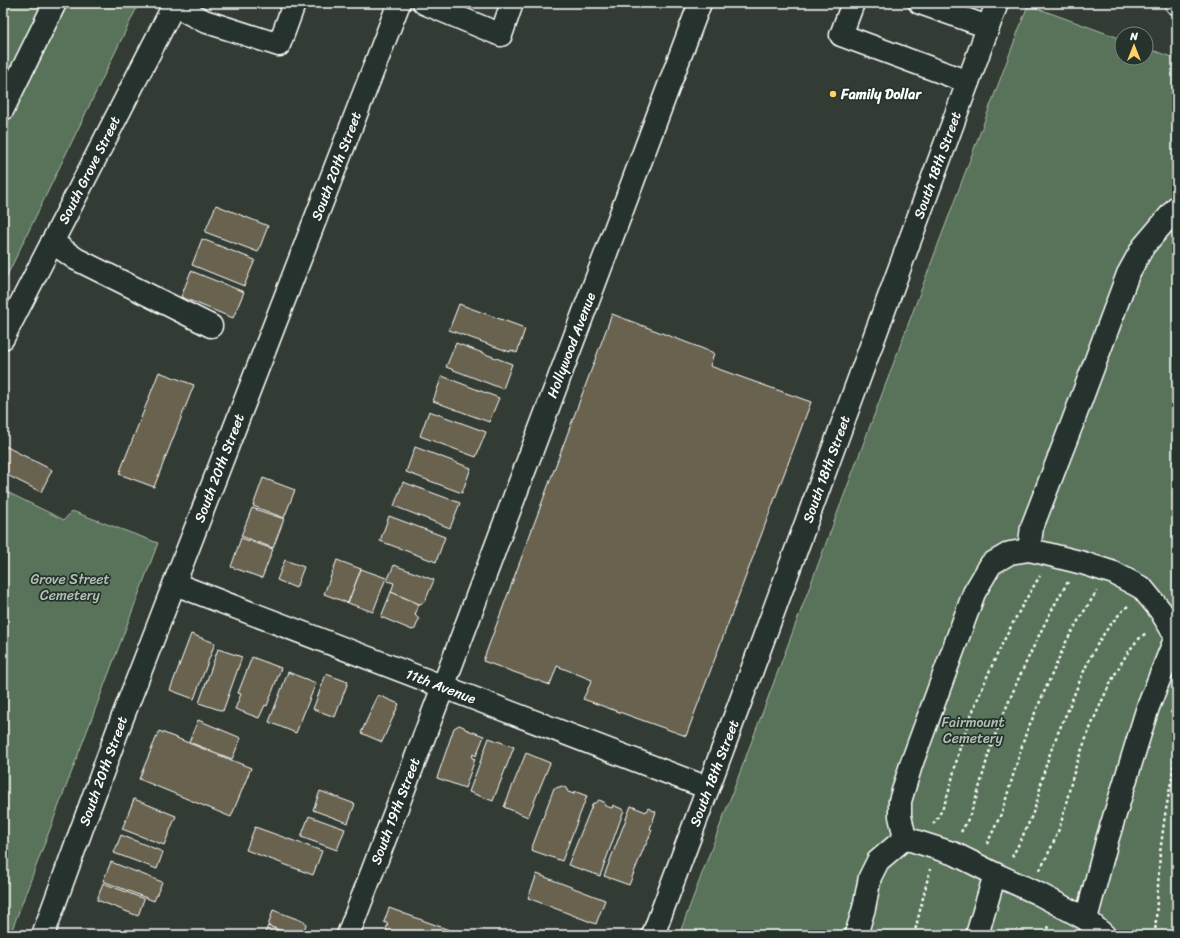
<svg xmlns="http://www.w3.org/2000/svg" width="1180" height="938" viewBox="0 0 1180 938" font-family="Sriracha,sans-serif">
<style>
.green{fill:#58735a;stroke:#acb9ac}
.building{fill:#676250;stroke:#fff}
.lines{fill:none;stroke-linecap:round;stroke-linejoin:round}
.minor-casing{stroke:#fff;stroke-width:25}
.major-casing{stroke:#fff;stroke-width:25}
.path{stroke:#fff;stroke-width:2.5;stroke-dasharray:3 3;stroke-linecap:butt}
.minor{stroke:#26332d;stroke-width:22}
.major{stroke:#26332d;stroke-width:22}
.poi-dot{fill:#ffd166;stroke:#26332d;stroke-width:1.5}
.labels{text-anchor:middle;stroke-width:3.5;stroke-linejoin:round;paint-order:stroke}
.poi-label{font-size:14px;font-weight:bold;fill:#fff;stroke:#26332d;text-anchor:start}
.street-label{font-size:14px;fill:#fff;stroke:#26332d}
.park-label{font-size:14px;fill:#b4c0b5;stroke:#26332d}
</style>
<rect width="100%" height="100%" fill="#333c34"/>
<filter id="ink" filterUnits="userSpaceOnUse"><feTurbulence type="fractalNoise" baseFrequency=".025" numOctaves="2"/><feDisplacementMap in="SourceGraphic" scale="8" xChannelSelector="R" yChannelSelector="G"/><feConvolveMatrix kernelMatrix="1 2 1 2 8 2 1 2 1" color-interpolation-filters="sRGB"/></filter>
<g filter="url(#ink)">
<!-- green -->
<g class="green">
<polygon points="3,3 139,3 3,284"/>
<polygon points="1028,5 1122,39 1122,58 1146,58 1146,48 1177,59 1177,935 679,935"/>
<polygon points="3,490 64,520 72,511 158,543 10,935 3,935"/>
</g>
<!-- building -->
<g class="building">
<polygon points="216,205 268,226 258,252 205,232"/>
<polygon points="202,239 255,260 244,286 192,265"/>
<polygon points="191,271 244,292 233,318 181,297"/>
<polygon points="459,304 522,327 521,328 525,329 517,353 511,350 510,352 449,330"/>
<polygon points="612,314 714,353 710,366 811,402 686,736 583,699 592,680 557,666 550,685 483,661"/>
<polygon points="456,343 512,364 503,389 446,367"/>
<polygon points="159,372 194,385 154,487 119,474"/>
<polygon points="442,376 499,398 489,422 433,401"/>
<polygon points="429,411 486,432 476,457 420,436"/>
<polygon points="3,445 52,470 41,492 3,473"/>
<polygon points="415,447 471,468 462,493 406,472"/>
<polygon points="263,478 295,490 284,518 253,506"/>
<polygon points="403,482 460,503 450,528 394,506"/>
<polygon points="252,508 284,519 273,548 241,536"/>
<polygon points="389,516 445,537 436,562 380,541"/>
<polygon points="241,538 273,549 262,578 231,567"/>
<polygon points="285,560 304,567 296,588 277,580"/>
<polygon points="337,560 361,569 348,603 324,594"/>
<polygon points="394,565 434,580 426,599 423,603 419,604 391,592 394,583 387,581"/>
<polygon points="361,569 386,578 373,612 348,603"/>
<polygon points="391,592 419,604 415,615 419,619 415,629 412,630 381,617"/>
<polygon points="191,634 215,643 194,699 170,690"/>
<polygon points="218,649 242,657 223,711 199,703"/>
<polygon points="252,657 281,668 267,706 265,705 259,718 235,709 241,694 238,693"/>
<polygon points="288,672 316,683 296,733 269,722"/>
<polygon points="326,674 348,682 335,717 313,709"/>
<polygon points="378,695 399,704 382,742 361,733"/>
<polygon points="198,720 241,738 232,759 189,742"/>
<polygon points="459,725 464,727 465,729 484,736 476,756 473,754 472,758 475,759 465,788 437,778 454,728"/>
<polygon points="159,731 251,768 231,817 139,779"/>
<polygon points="489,738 514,747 493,801 469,792"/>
<polygon points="526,753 550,763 528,817 504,807"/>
<polygon points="562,786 566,788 568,792 574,794 574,791 587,796 562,861 531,850 554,788 556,788"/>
<polygon points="320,791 355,804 348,823 313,810"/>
<polygon points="134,799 176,816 164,845 122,829"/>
<polygon points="599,800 604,802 605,806 612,808 613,805 624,810 600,876 568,865 593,803 595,803"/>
<polygon points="631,806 646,812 648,808 656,812 650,829 652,830 646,845 645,845 629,885 604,876"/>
<polygon points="309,816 345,829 337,850 301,837"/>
<polygon points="255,827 322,851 313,875 246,850"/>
<polygon points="121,835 163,852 157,869 114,853"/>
<polygon points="111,862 162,882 154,901 103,881"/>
<polygon points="537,874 605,900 596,924 528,898"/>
<polygon points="103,883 144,899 138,916 97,900"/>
<polygon points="389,908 452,931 451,935 393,935 388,933 386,929 388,924 384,922"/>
<polygon points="273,910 305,922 306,925 304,930 301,931 300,935 293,935 268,926"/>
<polygon points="268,926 293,935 264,935"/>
</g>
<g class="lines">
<!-- minor casing -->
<g class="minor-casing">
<g id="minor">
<polyline points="424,3 501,35 512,3"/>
<polyline points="853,3 841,35 968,82"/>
<polyline points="920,3 988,27"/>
<polyline points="174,5 204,21 279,45 294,4"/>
<polyline points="3,109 55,3"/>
<polyline points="52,242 76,259 211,326"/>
<polyline points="1029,550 1032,527 1072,424 1128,274 1143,247 1177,207"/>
<polyline points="175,584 708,788"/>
<polyline points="905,838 900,816 900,801 911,765 974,593 991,564 1010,553 1029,550 1043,553 1083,563 1114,573 1142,588 1160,610 1177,638"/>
<polyline points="905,838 955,854 995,874 1037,893 1086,919 1104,935"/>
<polyline points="1086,919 1108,837 1148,707 1176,637"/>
<polyline points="43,935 120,724 399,3"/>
<polyline points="348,935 443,687 700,3"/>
<polyline points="653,935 741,700 997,3"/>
<polyline points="856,935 864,908 870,877 878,861 905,838"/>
<polyline points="977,935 995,874"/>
</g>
</g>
<!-- major casing -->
<g class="major-casing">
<g id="major">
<polyline points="1176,3 1177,3"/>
<polyline points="3,338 175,3"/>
</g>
</g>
<!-- path -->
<g class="path">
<polyline points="1171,711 1177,721"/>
<path d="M933 824C951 801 953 768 962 741 982 683 1008 627 1040 576"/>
<path d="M961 832C978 805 982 771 993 741 1000 721 1009 702 1017 682 1033 648 1048 614 1068 582"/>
<polyline points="987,844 1002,812 1026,733 1038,706 1066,642 1078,621 1097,591"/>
<path d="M1012 857C1020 842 1028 826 1034 810 1039 798 1040 785 1044 772 1050 751 1059 730 1068 710 1083 673 1097 633 1128 606"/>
<path d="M1040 870C1047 856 1055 841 1060 826 1066 807 1069 788 1075 769 1084 741 1121 645 1147 633"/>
<polyline points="914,935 930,869"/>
<polyline points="1047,935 1049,925"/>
<polyline points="1155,935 1160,853 1165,815 1173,771 1177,727"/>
</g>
<!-- minor -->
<use href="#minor" class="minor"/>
<!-- major -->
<use href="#major" class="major"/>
</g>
</g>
<!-- markers -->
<circle class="poi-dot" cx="833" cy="94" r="4"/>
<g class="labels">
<!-- poi labels -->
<g class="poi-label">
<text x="841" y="99">Family Dollar</text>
</g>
<!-- street labels -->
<g class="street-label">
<text transform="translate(937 165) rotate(-70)" y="5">South 18th Street</text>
<text transform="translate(336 166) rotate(-69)" y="5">South 20th Street</text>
<text transform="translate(89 170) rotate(-63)" y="5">South Grove Street</text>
<text transform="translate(571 345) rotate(-69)" y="5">Hollywood Avenue</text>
<text transform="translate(219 468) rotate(-69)" y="5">South 20th Street</text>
<text transform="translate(826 469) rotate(-70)" y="5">South 18th Street</text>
<text transform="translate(441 686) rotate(21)" y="5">11th Avenue</text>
<text transform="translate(103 771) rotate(-70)" y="5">South 20th Street</text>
<text transform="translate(714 773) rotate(-69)" y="5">South 18th Street</text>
<text transform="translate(395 811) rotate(-69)" y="5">South 19th Street</text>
</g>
<!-- park labels -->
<g class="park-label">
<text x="70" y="584">Grove Street<tspan x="70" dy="16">Cemetery</tspan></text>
<text x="973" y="727">Fairmount<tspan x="973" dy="16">Cemetery</tspan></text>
</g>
</g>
<!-- margin -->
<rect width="1180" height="938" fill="none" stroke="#26332d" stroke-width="16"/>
<rect x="8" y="8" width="1164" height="922" fill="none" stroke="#fff" stroke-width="1.5" filter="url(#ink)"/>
<!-- north arrow -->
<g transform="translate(1134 46)"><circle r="19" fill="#26332d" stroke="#7d8581"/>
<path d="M0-3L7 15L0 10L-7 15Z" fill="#ffd166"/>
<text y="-6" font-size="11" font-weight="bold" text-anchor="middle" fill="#ffffff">N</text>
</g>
</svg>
